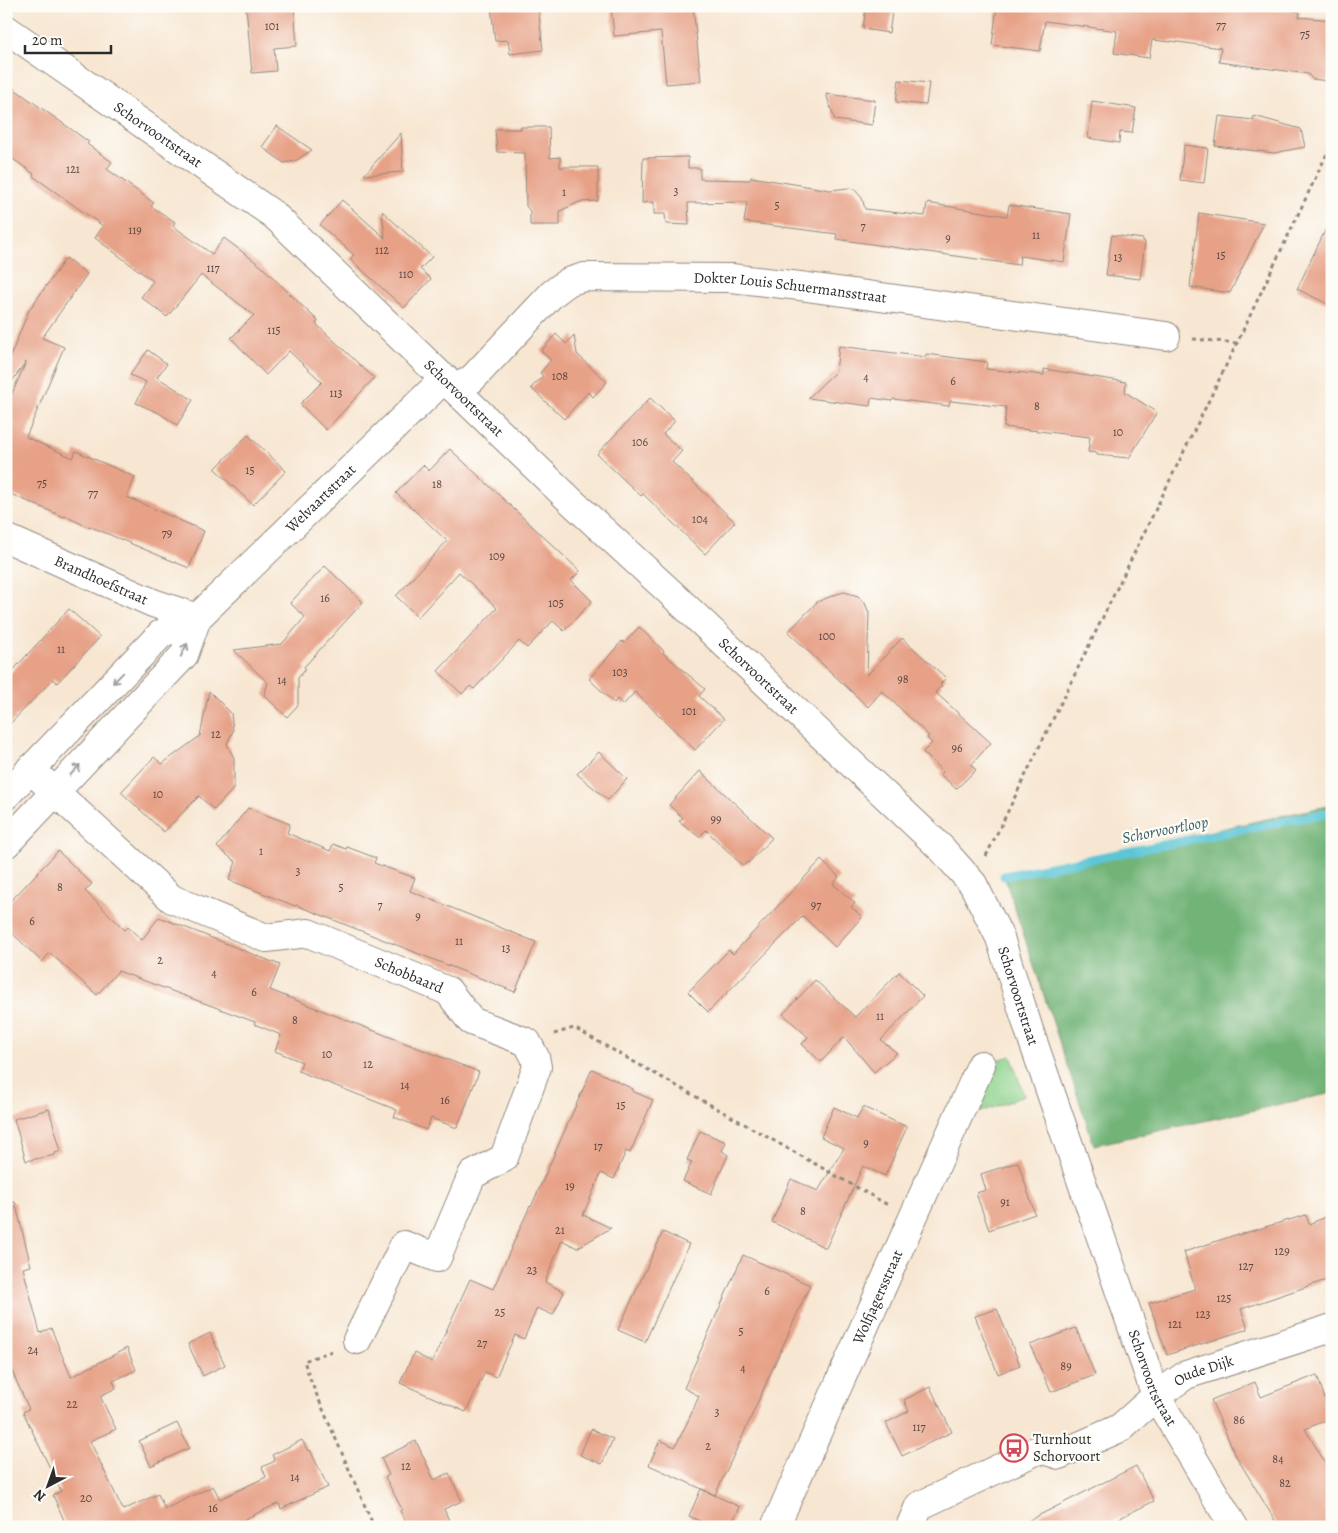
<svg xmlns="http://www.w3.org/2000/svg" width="1338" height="1533" viewBox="0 0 1338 1533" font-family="Alegreya,serif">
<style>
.green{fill:#8ed28c;stroke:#5c7e5c}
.forest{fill:#72b478;stroke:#4e7052}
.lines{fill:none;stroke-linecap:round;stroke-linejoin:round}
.stream{stroke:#5cc6d6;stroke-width:9}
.building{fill:#e7a187}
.street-casing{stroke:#91887e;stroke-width:30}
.path{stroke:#91887e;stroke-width:3;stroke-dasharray:4 4;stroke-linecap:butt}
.street{stroke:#fff;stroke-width:28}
.oneway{stroke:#a0a0a0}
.labels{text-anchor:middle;stroke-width:4.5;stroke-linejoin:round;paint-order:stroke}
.number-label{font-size:12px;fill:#5a4842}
.street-label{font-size:15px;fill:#2b2b2b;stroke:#fdfcf7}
.poi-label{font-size:15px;fill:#2b2b2b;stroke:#fdfcf7;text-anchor:start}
.water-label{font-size:16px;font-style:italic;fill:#3c6167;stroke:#fdfcf7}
</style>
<rect width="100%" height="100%" fill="#fdfcf7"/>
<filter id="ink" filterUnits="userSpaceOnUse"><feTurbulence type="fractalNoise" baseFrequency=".02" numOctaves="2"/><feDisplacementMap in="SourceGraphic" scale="10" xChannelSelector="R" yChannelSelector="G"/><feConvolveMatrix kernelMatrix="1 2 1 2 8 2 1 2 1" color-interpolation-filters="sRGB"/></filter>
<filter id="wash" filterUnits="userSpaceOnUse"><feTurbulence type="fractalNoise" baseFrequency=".0096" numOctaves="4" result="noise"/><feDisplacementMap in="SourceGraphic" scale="20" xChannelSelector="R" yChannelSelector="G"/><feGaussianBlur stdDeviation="1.12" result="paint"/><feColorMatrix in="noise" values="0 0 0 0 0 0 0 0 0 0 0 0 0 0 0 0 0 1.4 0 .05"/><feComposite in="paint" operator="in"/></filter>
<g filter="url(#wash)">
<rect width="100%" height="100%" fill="#f7e6d1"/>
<!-- green -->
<polygon class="green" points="1011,1056 1024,1096 981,1112 977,1111 998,1060"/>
<!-- forest -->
<polygon class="forest" points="1332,805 1332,1093 1094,1145 1004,876"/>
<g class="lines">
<!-- stream -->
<polyline class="stream" points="1004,876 1332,812"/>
</g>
<g id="blocks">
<!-- building -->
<g class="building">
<polygon points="246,6 294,6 297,46 274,48 276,71 252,73"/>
<polygon points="491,6 538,6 543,50 510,54 508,40 495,41"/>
<polygon points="611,6 693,6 701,81 666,84 661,32 614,36"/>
<polygon points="866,6 893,6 889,33 863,29"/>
<polygon points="997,6 1263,6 1300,12 1299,17 1332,20 1332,48 1328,81 1312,79 1308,74 1219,62 1221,48 1171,41 1171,42 1152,40 1149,58 1114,53 1117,31 1045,21 1040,51 992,45"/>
<polygon points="899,80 929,83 926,105 896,102"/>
<polygon points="6,83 89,142 87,144 112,162 107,169 154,203 151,206 175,222 173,226 212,254 224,238 261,266 318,321 316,324 374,378 326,430 300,404 322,382 289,351 266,375 231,338 254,315 201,275 167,317 141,297 153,281 95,238 103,226 33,176 34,174 6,154"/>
<polygon points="826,94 875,100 872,125 835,120"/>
<polygon points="1092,101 1136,108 1132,133 1120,132 1119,143 1088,138"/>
<polygon points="1219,116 1253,120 1254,116 1301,129 1305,147 1274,153 1215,146"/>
<polygon points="277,126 312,150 295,161 284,163 262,147"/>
<polygon points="520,127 549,127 550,158 560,157 560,167 598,167 598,201 579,202 560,211 560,225 530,225 530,211 526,206 525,153 497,152 495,129 521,129"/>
<polygon points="401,133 403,172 364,175"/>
<polygon points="1184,145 1208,148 1204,183 1180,180"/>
<polygon points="688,157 688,168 700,168 700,179 750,180 751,177 830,190 849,188 854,189 862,198 865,209 925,216 927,203 1007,216 1009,205 1071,214 1064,262 1020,256 1019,265 836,239 837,234 744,222 747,202 688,203 689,225 666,224 665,214 654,214 654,202 642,203 643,158"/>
<polygon points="342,200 385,238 382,211 432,257 420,269 431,279 404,308 350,259 354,255 320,225"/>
<polygon points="1199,213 1264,223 1230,293 1190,287"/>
<polygon points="1332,216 1332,306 1297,289"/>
<polygon points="1112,235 1143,239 1143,241 1145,242 1140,279 1106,275"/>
<polygon points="66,258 87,274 42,338 64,347 26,437 73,458 76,451 135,477 127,497 204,531 189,568 89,526 88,527 65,516 64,517 6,492 6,407 26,362 8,387 6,386 6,367 29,310"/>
<polygon points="556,334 566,344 574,335 577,354 607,382 593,397 588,392 564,419 531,388 543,376 540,373 551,360 541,351"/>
<polygon points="839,346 926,357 926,354 987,362 986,369 1044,375 1044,369 1126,382 1125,392 1157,412 1129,458 1097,455 1097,453 1088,452 1090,437 1004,427 1006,407 950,401 949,406 893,399 892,401 871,398 870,406 808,398 836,371"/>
<polygon points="148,350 167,364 157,377 193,400 177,425 159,413 136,403 146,382 130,375"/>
<polygon points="650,398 675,421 663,434 682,451 672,462 735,522 705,554 643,494 641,496 597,454"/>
<polygon points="248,435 286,471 253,505 215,469"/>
<polygon points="450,449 580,571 571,580 592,601 564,631 553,621 527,648 519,641 474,689 470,686 462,694 438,671 497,608 459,572 418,617 396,596 447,541 396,493 423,465 429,471"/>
<polygon points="325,566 363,602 304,667 306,669 298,678 298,705 287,717 264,695 268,683 234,650 282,644 305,617 290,603"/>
<polygon points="844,592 858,596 865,603 869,613 867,675 902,638 946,678 940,684 942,686 935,692 991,743 971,765 976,770 956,789 940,774 943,772 923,752 932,743 927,738 929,736 882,691 868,707 788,632 817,602 837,594"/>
<polygon points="69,609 100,637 57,683 53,679 6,728 6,678"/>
<polygon points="639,627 664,651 663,653 705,689 699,696 724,719 695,750 635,692 623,705 617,699 614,703 589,679 622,641 624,643"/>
<polygon points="209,691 231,713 233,731 227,744 234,758 234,788 214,810 199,796 164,832 121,792 154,757 162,764 200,736"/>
<polygon points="599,752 627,779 608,800 577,774"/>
<polygon points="700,771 772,838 748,863 747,862 743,866 706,830 699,837 679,821 683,818 669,805"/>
<polygon points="248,808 290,824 287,833 330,851 333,844 346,849 347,847 376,858 374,863 415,878 410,891 536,942 515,992 296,905 295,906 229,880 236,862 217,847"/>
<polygon points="58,851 92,884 85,891 125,930 128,927 142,940 159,917 280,965 270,990 479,1072 457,1128 431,1118 426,1130 394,1117 397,1110 298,1071 302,1062 275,1051 281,1035 254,1024 255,1022 118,971 97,995 50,953 42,962 6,927 6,906"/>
<polygon points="821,860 839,877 833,884 855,903 851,907 862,917 835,947 803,916 708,1012 688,992 729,950 733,954"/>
<polygon points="899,972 923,996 881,1040 897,1053 874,1072 844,1037 821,1062 802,1044 808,1037 783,1014 815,980 855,1017"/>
<polygon points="592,1069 633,1089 632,1091 653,1100 630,1153 626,1151 614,1179 601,1173 583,1215 611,1228 577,1248 562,1240 545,1282 564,1292 553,1315 537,1308 524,1339 515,1335 496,1377 485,1372 466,1412 400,1383 414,1353 432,1362 470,1279 493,1289 530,1206 531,1207"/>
<polygon points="834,1107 857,1118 863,1107 907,1127 885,1176 863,1166 826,1248 772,1222 791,1179 818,1191 844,1148 821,1137"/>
<polygon points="49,1109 61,1151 55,1153 55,1155 26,1161 14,1119"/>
<polygon points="700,1131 726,1142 722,1151 728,1155 711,1194 683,1181 692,1162 687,1160"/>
<polygon points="1018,1162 1035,1214 989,1230 976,1193 986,1190 981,1174"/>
<polygon points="15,1202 31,1266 23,1268 40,1333 51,1328 71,1377 127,1348 136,1370 113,1381 116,1388 100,1396 116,1429 90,1441 123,1510 158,1494 165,1509 213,1486 220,1499 266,1477 262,1467 275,1461 272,1455 302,1440 308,1451 310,1450 328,1487 281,1509 279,1503 228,1527 67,1527 53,1495 61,1491 23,1412 29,1409 6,1358 6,1203"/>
<polygon points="1332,1214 1332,1278 1241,1309 1248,1329 1167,1355 1149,1303 1195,1289 1184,1252 1238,1234 1238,1235 1306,1215 1309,1224"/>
<polygon points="663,1232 689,1244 645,1342 618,1330"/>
<polygon points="743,1255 810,1285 739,1444 715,1495 649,1465 660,1440 675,1447 688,1421 699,1396 684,1388"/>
<polygon points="997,1309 1020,1365 998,1374 975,1316"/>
<polygon points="1076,1328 1095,1375 1051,1392 1030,1345"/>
<polygon points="210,1333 225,1365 203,1376 188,1344"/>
<polygon points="1317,1375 1327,1405 1332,1411 1332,1418 1305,1429 1332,1474 1332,1527 1279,1527 1236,1456 1211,1400 1255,1382 1261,1397"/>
<polygon points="930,1387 952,1432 902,1456 886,1423 909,1411 904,1400"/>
<polygon points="177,1423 189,1448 151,1466 139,1441"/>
<polygon points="591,1429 613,1439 602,1464 580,1455"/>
<polygon points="416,1441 434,1480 449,1473 462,1501 444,1509 452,1527 409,1527 400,1511 402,1509 385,1477 389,1475 381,1458"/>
<polygon points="1136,1466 1154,1501 1102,1527 1016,1527"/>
<polygon points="701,1489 740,1507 730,1527 712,1527 689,1516"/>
</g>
</g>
</g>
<g filter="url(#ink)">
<use href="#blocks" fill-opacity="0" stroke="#91887e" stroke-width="1"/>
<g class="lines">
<!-- street casing -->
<g class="street-casing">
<g id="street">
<path id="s1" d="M6 29 274 215 572 502 672 594 942 849 973 884 1000 938 1029 1030 1156 1396 1234 1527"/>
<path id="s2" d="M455 389 472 379 552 294 568 282 584 277 731 278 800 286 1166 336"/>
<path id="s3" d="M6 538 153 603 197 618"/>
<path id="s4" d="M30 769 172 899 266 938 308 933 448 991 471 1021 527 1042 535 1057 537 1067 504 1158 472 1175 437 1258 404 1245 357 1340"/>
<path id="s5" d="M6 795 161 634 197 618 445 378"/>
<polyline points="6,844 184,655 197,618"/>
<path id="s6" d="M775 1527 981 1065"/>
<path id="s7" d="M910 1527 919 1506 1040 1449 1059 1455 1120 1428 1156 1396 1186 1375 1332 1328"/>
</g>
</g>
<!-- path -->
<g class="path">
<polyline points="1193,339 1237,343"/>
<polyline points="986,856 1237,343 1332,143"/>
<polyline points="554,1034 574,1028 888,1205"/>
<polyline points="332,1351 304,1361 312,1384 374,1527"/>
</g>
<!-- street -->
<use href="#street" class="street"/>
</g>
<!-- one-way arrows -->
<defs><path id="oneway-shaft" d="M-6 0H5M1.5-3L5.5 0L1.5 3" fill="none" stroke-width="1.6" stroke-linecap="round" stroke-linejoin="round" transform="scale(1.25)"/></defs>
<g class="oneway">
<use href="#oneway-shaft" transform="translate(184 650) rotate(-64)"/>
<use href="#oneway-shaft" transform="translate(118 678) rotate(134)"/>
<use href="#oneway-shaft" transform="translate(75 770) rotate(-47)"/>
</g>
</g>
<!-- icons -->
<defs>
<g id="bus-ring" transform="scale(1.4375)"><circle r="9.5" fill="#fdfcf7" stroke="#d1495b" stroke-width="1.5"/><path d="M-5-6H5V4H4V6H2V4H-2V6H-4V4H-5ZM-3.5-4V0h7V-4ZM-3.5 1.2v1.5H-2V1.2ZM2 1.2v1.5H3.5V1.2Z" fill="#d1495b"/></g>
</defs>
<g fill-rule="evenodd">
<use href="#bus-ring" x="1014" y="1448"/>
</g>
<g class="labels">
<!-- number labels -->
<g class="number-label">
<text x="1221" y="29">77</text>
<text x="272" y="30">101</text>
<text x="1305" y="38">75</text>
<text x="73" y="173">121</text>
<text x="676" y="195">3</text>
<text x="564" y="196">1</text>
<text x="777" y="209">5</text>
<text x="863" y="230">7</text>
<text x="135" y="234">119</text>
<text x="1036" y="239">11</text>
<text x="948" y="242">9</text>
<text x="382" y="254">112</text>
<text x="1221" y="259">15</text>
<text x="1118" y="261">13</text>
<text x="213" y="272">117</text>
<text x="406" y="278">110</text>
<text x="274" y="334">115</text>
<text x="560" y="380">108</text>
<text x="866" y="381">4</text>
<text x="953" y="385">6</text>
<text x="336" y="397">113</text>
<text x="1037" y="410">8</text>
<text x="1118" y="436">10</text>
<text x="640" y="446">106</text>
<text x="250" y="474">15</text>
<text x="42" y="487">75</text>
<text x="437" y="488">18</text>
<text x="93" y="497">77</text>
<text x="700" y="523">104</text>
<text x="167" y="537">79</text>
<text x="497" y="560">109</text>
<text x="325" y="602">16</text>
<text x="556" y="607">105</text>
<text x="827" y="640">100</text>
<text x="61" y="653">11</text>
<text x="620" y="676">103</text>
<text x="903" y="683">98</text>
<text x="282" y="684">14</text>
<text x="689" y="715">101</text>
<text x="216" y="738">12</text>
<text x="957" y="752">96</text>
<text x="158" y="798">10</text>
<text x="716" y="823">99</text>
<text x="261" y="855">1</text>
<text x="298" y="875">3</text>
<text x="60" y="891">8</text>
<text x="341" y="891">5</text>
<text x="380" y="909">7</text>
<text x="816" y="909">97</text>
<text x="418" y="920">9</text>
<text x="32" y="925">6</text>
<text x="459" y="945">11</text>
<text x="506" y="952">13</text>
<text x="160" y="964">2</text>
<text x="214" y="977">4</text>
<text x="254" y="996">6</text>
<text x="880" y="1020">11</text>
<text x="295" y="1024">8</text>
<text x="327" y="1058">10</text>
<text x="368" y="1068">12</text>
<text x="405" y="1089">14</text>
<text x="445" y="1104">16</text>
<text x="621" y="1109">15</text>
<text x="866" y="1147">9</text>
<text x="598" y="1150">17</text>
<text x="570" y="1190">19</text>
<text x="1005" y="1206">91</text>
<text x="803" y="1215">8</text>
<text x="560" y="1234">21</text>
<text x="1282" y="1255">129</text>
<text x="1246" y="1270">127</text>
<text x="532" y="1274">23</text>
<text x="767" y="1295">6</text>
<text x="1224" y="1302">125</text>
<text x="500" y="1316">25</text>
<text x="1203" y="1318">123</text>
<text x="1175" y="1328">121</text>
<text x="741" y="1335">5</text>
<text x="482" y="1347">27</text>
<text x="33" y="1354">24</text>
<text x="1066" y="1370">89</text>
<text x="743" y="1372">4</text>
<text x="72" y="1408">22</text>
<text x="717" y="1416">3</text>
<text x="1239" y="1424">86</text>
<text x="919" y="1431">117</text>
<text x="708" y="1450">2</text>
<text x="1278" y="1463">84</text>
<text x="406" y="1470">12</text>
<text x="295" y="1481">14</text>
<text x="1285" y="1487">82</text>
<text x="86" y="1502">20</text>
<text x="213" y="1512">16</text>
</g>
<!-- street labels -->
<g class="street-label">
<text dy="5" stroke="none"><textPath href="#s1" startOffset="185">Schorvoortstraat</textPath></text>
<text dy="5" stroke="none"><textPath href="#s2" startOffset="380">Dokter Louis Schuermansstraat</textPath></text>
<text dy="5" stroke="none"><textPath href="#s1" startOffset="590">Schorvoortstraat</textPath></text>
<text dy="5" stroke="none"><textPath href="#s5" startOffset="435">Welvaartstraat</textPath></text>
<text dy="5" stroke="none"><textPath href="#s3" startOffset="104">Brandhoefstraat</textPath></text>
<text dy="5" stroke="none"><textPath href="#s1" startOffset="995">Schorvoortstraat</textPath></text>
<text dy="5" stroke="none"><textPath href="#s4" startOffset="446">Schobbaard</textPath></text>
<text dy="5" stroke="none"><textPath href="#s1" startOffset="1415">Schorvoortstraat</textPath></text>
<text dy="5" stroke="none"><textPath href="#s6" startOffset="252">Wolfjagersstraat</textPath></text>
<text dy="5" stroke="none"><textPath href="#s7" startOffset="346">Oude Dijk</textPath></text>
<text dy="5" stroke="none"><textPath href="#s1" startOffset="1820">Schorvoortstraat</textPath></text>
</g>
<!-- poi labels -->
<g class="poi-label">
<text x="1033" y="1444">Turnhout<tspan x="1033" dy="17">Schorvoort</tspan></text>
</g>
<!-- water labels -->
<g class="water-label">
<text transform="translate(1165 829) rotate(-11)" y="6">Schorvoortloop</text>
</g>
</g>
<!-- margin -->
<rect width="1338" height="1533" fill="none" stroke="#fdfcf7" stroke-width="25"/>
<!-- north arrow -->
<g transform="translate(48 1486) rotate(221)" stroke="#fdfcf7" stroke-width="4" paint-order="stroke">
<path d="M0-4L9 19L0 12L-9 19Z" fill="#2b2b2b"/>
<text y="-8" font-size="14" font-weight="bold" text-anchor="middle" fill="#2b2b2b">N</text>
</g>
<!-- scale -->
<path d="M25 45v8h86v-8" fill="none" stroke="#2b2b2b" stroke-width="2.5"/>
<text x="32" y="45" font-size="15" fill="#2b2b2b" stroke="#fdfcf7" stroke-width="4" paint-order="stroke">20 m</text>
</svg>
